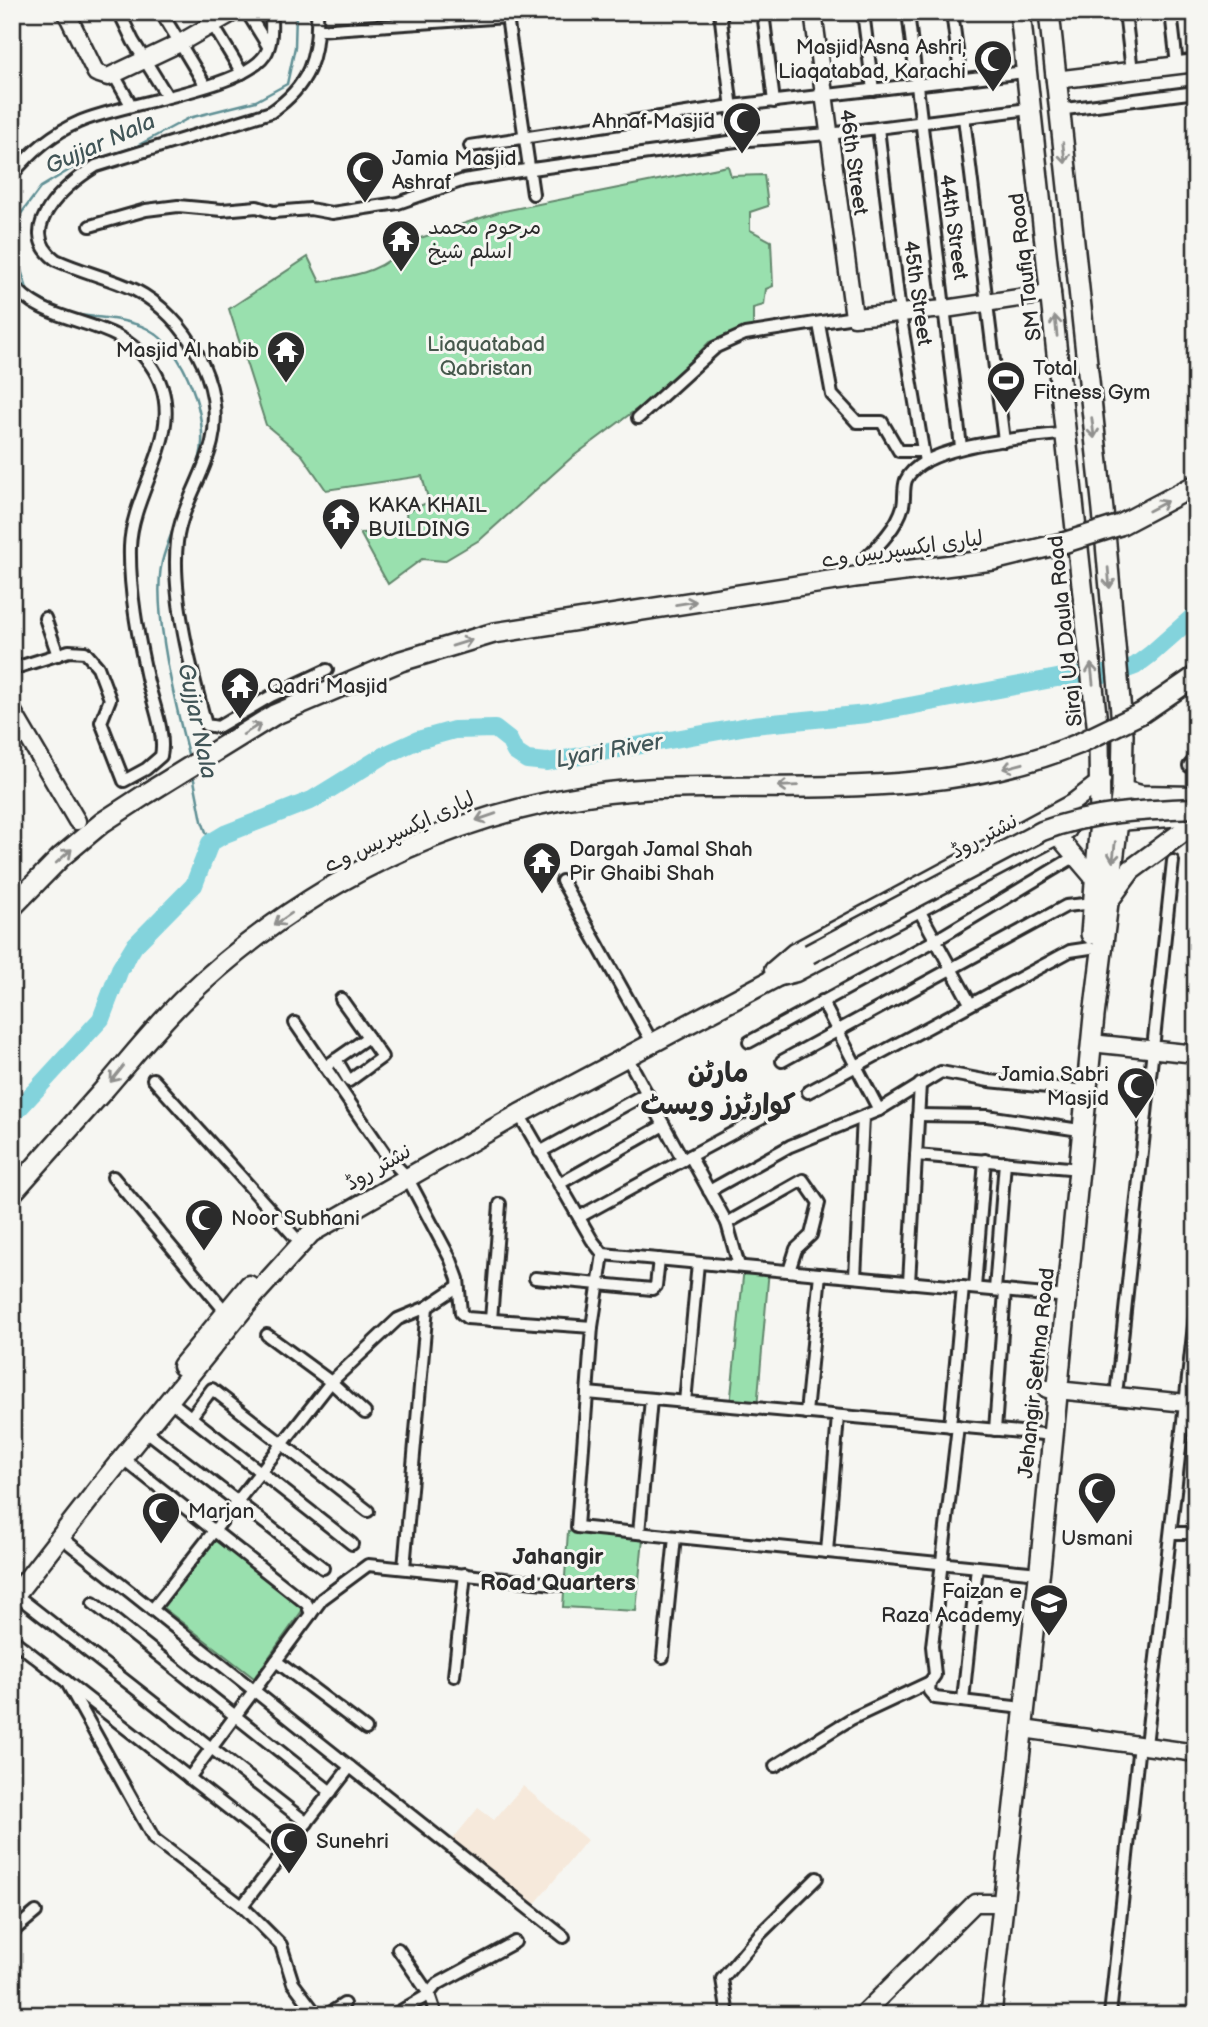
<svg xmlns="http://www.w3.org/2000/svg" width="1208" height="2027" viewBox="0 0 1208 2027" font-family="'Balsamiq Sans','Playpen Sans Arabic',sans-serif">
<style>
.built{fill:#f6e9db}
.green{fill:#99e0ae;stroke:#62866c;stroke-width:2}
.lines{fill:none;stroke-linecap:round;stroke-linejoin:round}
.stream{stroke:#609095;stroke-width:2.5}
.river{stroke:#83d3dc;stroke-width:18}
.street-casing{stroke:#2b2b2b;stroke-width:16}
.secondary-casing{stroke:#2b2b2b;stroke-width:21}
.primary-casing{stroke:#2b2b2b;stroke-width:23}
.highway-casing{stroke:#2b2b2b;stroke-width:24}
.street{stroke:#f6f6f2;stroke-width:10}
.secondary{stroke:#f6f6f2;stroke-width:16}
.primary{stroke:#f6f6f2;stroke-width:18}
.highway{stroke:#f6f6f2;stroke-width:19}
.primary-bridge-casing{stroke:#2b2b2b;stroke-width:23;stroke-linecap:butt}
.highway-bridge-casing{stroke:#2b2b2b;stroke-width:24;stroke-linecap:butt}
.primary-bridge{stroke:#f6f6f2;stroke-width:18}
.highway-bridge{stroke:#f6f6f2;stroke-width:19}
.oneway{stroke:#90908e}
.labels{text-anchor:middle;stroke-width:6;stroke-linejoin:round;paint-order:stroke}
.poi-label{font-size:21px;fill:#2b2b2b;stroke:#f6f6f2;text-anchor:start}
.street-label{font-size:21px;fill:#2b2b2b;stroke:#f6f6f2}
.park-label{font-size:21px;fill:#46584c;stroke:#f6f6f2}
.water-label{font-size:23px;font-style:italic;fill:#415557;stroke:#f6f6f2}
.neighbourhood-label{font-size:23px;font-weight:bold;fill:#2b2b2b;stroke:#f6f6f2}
.district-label{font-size:28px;font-weight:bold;fill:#2b2b2b;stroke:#f6f6f2}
</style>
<rect width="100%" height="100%" fill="#f6f6f2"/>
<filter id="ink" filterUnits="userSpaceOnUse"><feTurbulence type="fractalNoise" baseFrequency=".0143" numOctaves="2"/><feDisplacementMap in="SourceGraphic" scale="14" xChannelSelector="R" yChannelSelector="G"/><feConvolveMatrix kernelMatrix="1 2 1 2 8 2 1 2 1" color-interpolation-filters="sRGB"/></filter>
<g filter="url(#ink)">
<!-- built -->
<polygon class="built" points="523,1786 587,1840 530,1910 448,1845 478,1808 494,1820"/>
<!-- green -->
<g class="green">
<path d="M728 166 731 176 764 175 768 206 750 212V230L771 241 773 286 766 289 764 305 753 308V327L709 342 669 385 571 458 481 539 444 561 422 559 388 584 360 533 408 532 406 512 429 502 422 476 326 490 302 455 266 425 229 309 308 257 320 282C351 276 388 272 405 243L499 212Z"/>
<polygon points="744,1267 769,1269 757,1408 730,1406"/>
<polygon points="568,1531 643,1538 636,1611 563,1607"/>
<polygon points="216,1539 304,1608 254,1678 162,1607"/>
</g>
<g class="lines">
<!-- stream -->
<g class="stream">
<polyline points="64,312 28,292 17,258 17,219 41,187 76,166 135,147 189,118 256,101 287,84 295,47 296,12"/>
<path d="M73 314C96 318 127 318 148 329 184 348 210 418 200 457 196 472 188 487 183 502"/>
<path d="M176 522C171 535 165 549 162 562 151 609 177 711 189 758"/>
<polyline points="193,775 202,821 210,843"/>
</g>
<!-- river -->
<polyline class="river" points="12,1116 101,1019 120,969 134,946 194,885 210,843 225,834 312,800 383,756 418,740 454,730 495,729 509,740 515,752 527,760 547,762 753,725 867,714 1057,678 1116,673 1135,666 1151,654 1196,614"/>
<!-- street casing -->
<g class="street-casing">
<g id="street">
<polyline points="119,12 133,41 167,96"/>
<polyline points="161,12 205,85"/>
<polyline points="205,12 242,73"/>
<polyline points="247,12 268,46"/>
<path d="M317 12C319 57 309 86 271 112L96 166C67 184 13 229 56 260 82 272 110 278 135 290 186 316 226 385 212 442 204 476 181 507 177 542 171 595 192 673 206 725L218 727 271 696 327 670"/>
<polyline points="720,12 736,141"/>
<polyline points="763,12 774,102"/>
<polyline points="863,12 873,90"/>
<polyline points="908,12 961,447"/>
<polyline points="952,12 961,80"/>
<polyline points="1125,12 1132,71"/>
<polyline points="1171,12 1177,65"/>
<polyline points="318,30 507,17 533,194"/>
<polyline points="114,75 131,105"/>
<polyline points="1058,110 1196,92"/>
<polyline points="964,118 1004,441"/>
<polyline points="878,128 900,313 925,462"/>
<polyline points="470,146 732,106 1025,72"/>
<path d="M12 175C30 153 53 133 79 122 121 103 243 89 265 55 273 43 271 26 271 12"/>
<polyline points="90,226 146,210 178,206 222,210 257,207 273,212 310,209 332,213 398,203 464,180 532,169 736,141 829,134 1029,109"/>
<path d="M12 283C45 329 115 314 150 364 194 426 132 485 130 547 129 590 138 636 147 678 152 701 166 733 161 756L146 769 124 781 101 722 110 699 98 667 85 652 69 651 12 669"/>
<polyline points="819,324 832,395 857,422 882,422 899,451 923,451"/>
<polyline points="638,418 716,347 745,334 854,317"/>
<path d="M862 562C877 547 897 528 903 506 905 498 903 488 906 480 923 443 1030 438 1066 433"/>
<polyline points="45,618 58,655"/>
<polyline points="1189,766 1196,758"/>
<polyline points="562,881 648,1035"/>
<polyline points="919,910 970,1003"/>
<polyline points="341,999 368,1037"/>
<polyline points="822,1001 879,1110"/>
<polyline points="295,1023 385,1154 407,1177 451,1260 458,1279 461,1313 467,1318 592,1327"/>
<polyline points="749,1042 934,941 1074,857"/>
<polyline points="627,1057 683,1160 690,1156 727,1223 739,1266"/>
<polyline points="782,1061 1066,906 1094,903"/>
<polyline points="325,1067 368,1037 382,1057 349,1081 336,1059"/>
<polyline points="153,1079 294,1236"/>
<polyline points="808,1092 1070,951 1090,948"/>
<polyline points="519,1114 592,1240 603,1254 1057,1296"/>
<polyline points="918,1115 987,1116 1073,1129"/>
<polyline points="540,1152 647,1093"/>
<polyline points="916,1155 1069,1168"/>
<polyline points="690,1156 772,1112"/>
<polyline points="113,1177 225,1311"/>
<polyline points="559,1184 664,1125"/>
<polyline points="709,1191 790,1146 879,1110 941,1072 989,1081 1077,1090"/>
<polyline points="579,1217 683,1160"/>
<polyline points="727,1223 803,1180 819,1203 811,1235 796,1249 789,1271"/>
<polyline points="603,1254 592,1327 577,1527 1029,1572"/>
<polyline points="855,1277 863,1117"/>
<polyline points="535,1278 652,1289 656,1286 659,1259"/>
<polyline points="909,1283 920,1084"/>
<polyline points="975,1288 985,1160"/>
<polyline points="995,1290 1005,1162"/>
<polyline points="491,1320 500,1204"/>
<polyline points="267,1335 331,1382 365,1413"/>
<polyline points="1117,1386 1173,861"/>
<polyline points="587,1393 1043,1434"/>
<polyline points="169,1400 352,1544"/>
<polyline points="685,1402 698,1263"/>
<polyline points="806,1413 820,1274"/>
<polyline points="191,1417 212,1389 368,1511"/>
<polyline points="950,1426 963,1287"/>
<polyline points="958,1426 932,1646 935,1675 930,1682 929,1691 935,1698 1014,1707"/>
<polyline points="145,1430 323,1568"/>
<polyline points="995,1430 1005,1291"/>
<polyline points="122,1458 307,1604 311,1614"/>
<polyline points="639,1533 651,1399"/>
<polyline points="1172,1533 1196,1533"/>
<polyline points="61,1537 564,1937"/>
<polyline points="827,1552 838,1416"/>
<polyline points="404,1568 427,1307"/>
<polyline points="16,1595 307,1823"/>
<polyline points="93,1603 331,1792"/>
<polyline points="152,1610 331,1382 398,1319 427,1307 457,1287"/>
<polyline points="12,1639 284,1852"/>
<polyline points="663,1657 675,1537"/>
<polyline points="276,1661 366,1729"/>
<polyline points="454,1676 465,1574"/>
<polyline points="66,1681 154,1839 242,1906 281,1945 293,1983 317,2015"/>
<polyline points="963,1700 977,1567"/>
<polyline points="1146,1745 1196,1308"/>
<polyline points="775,1766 851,1719 930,1682"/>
<polyline points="189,1778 322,1599 368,1565 564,1585"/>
<polyline points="242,1906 350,1767"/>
<polyline points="12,1932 36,1912"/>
<polyline points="398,1949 429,1994 436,2015"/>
<polyline points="327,2015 344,2004"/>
<polyline points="394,2015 428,1995 436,1985 515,1942"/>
<polyline points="728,2015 722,1979 760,1934 817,1878"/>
<polyline points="1110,2015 1139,1744"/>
</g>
</g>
<!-- secondary casing -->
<g class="secondary-casing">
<g id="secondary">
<polyline points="66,12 96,73 108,77 180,43 234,12"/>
<polyline points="813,12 854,317 945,309 1052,293"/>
<polyline points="1055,80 1196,63"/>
<polyline points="12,710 77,821"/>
<polyline points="1122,789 1141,794 1196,795"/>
<polyline points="1118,822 1196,816"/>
<polyline points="1056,834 1096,881"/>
<polyline points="773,970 794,952 1072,803 1102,780"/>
<polyline points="780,977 796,973 1068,830"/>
<polyline points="1091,1043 1196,1054"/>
<polyline points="1047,1389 1196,1404"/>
<polyline points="1023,1729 1196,1753"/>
<polyline points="862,2015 975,1903 993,1903"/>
</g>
</g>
<!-- primary casing -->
<g class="primary-casing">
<g id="primary">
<polyline points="182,1366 249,1285"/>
<polyline points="12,1599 107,1477 253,1297 311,1233 519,1114 777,977 809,954"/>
</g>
</g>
<!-- highway casing -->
<g class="highway-casing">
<g id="highway">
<polyline points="1020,12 1099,742 1100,820 1091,934"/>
<polyline points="1120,525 1196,485"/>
<polyline points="1142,713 1196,676"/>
<polyline points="1109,900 1131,870 1196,822"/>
<polyline points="12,907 61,857 103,822 146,794 274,715 401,661 494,633 855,577 993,560 1063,543"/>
<path d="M12 1193C42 1159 72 1126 101 1093 128 1062 153 1030 182 1001 315 872 488 792 674 788 809 785 951 797 1078 744"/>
<polyline points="991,2015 1041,1559 1094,1016 1122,789 1123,735 1103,510 1049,12"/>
</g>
</g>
<!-- street -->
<use href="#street" class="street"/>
<!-- secondary -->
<use href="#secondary" class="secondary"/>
<!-- primary -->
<use href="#primary" class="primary"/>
<!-- highway -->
<use href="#highway" class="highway"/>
<!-- primary-bridge casing -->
<g class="primary-bridge-casing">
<path id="primary-bridge" d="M809 954 1042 831C1092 812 1143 810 1196 808"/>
</g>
<!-- highway-bridge casing -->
<g class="highway-bridge-casing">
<g id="highway-bridge">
<polyline points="1063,543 1120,525"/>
<polyline points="1078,744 1142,713"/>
</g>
</g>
<!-- primary-bridge -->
<use href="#primary-bridge" class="primary-bridge"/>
<!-- highway-bridge -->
<use href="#highway-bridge" class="highway-bridge"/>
</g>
<!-- one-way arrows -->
<defs><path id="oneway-shaft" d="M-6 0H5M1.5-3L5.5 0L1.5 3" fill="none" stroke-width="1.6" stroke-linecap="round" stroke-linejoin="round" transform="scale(1.75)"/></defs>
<g class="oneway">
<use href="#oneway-shaft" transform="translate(1064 153) rotate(83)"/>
<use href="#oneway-shaft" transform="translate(1056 326) rotate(-96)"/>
<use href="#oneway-shaft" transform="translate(1093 428) rotate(83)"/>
<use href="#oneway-shaft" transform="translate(1158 506) rotate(-28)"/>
<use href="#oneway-shaft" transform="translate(1109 578) rotate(85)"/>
<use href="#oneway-shaft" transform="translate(686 603) rotate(-9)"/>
<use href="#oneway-shaft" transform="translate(462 643) rotate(-17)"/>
<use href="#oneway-shaft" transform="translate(1092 674) rotate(-96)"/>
<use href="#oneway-shaft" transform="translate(252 729) rotate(-32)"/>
<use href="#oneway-shaft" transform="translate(1013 766) rotate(165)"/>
<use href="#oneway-shaft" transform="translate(788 786) rotate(178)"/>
<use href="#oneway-shaft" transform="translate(486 817) rotate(161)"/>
<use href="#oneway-shaft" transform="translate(1114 852) rotate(97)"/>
<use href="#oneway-shaft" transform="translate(64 856) rotate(-42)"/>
<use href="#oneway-shaft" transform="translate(283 919) rotate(146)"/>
<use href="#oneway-shaft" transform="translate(117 1074) rotate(129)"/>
</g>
</g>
<!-- icons -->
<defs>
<g id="mosque-pin" transform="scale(2.0125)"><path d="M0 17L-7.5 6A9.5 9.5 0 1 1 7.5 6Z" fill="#2b2b2b" stroke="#f6f6f2"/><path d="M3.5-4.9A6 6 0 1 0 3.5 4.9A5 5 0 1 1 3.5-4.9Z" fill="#fff"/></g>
<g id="temple-pin" transform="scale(2.0125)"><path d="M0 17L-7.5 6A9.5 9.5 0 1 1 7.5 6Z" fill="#2b2b2b" stroke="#f6f6f2"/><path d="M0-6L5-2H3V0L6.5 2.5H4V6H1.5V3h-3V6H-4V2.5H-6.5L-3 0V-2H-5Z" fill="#fff"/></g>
<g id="stadium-pin" transform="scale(2.0125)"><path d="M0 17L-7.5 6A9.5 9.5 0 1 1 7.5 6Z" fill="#2b2b2b" stroke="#f6f6f2"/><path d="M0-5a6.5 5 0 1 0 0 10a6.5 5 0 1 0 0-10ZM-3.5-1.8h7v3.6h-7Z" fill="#fff"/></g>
<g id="university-pin" transform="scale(2.0125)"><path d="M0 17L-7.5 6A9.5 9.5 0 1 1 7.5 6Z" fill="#2b2b2b" stroke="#f6f6f2"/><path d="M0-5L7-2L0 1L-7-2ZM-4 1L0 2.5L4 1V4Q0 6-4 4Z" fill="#fff"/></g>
</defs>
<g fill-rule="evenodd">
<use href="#mosque-pin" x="993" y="59"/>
<use href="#mosque-pin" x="742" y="121"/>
<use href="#mosque-pin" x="365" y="170"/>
<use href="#temple-pin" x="401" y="239"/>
<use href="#temple-pin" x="286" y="350"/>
<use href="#stadium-pin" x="1006" y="380"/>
<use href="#temple-pin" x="341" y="517"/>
<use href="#temple-pin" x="240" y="686"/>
<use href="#temple-pin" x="542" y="861"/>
<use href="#mosque-pin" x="1136" y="1086"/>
<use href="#mosque-pin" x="204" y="1218"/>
<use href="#mosque-pin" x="1097" y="1491"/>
<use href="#mosque-pin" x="161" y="1511"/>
<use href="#university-pin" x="1049" y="1603"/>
<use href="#mosque-pin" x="289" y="1841"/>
</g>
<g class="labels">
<!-- poi labels -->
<g class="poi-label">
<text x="966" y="54" text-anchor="end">Masjid Asna Ashri,<tspan x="966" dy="24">Liaqatabad, Karachi</tspan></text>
<text x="715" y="128" text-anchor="end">Ahnaf Masjid</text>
<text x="392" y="165">Jamia Masjid<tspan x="392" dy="24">Ashraf</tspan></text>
<text x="428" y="234">مرحوم محمد<tspan x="428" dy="24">اسلم شیخ</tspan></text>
<text x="259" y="357" text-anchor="end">Masjid Al habib</text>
<text x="1033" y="375">Total<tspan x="1033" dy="24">Fitness Gym</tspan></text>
<text x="368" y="512">KAKA KHAIL<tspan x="368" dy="24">BUILDING</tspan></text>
<text x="267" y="693">Qadri Masjid</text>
<text x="569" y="856">Dargah Jamal Shah<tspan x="569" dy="24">Pir Ghaibi Shah</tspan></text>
<text x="1109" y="1081" text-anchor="end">Jamia Sabri<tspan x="1109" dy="24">Masjid</tspan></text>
<text x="231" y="1225">Noor Subhani</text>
<text x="188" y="1518">Marjan</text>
<text x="1097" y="1545" text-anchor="middle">Usmani</text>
<text x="1022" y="1598" text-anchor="end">Faizan e<tspan x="1022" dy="24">Raza Academy</tspan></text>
<text x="316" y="1848">Sunehri</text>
</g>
<!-- street labels -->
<g class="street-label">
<text transform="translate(854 162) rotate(82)" y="7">46th Street</text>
<text transform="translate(954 227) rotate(82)" y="7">44th Street</text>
<text transform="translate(1025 267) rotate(-97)" y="7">SM Taufiq Road</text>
<text transform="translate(918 293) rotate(82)" y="7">45th Street</text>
<text transform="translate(902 549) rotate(-8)" y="7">لیاری ایکسپریس وے</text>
<text transform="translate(1065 631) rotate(-96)" y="7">Siraj Ud Daula Road</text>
<text transform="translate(399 832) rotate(-25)" y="7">لیاری ایکسپریس وے</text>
<text transform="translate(984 836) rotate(-28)" y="7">نشتر روڈ</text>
<text transform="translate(378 1167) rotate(-30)" y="7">نشتر روڈ</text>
<text transform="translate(1036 1373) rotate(-84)" y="7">Jehangir Sethna Road</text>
</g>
<!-- park labels -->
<g class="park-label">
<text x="486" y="351">Liaquatabad<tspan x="486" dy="24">Qabristan</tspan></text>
</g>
<!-- water labels -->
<g class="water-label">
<text transform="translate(100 143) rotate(-24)" y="8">Gujjar Nala</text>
<text transform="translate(198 721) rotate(78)" y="8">Gujjar Nala</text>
<text transform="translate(609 750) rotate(-10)" y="8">Lyari River</text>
</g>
<!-- neighbourhood labels -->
<g class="neighbourhood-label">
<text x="558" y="1564">Jahangir<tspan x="558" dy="26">Road Quarters</tspan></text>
</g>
<!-- district labels -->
<g class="district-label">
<text x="718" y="1082">مارٹن<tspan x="718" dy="32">کوارٹرز ویسٹ</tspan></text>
</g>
</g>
<!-- margin -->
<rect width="1208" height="2027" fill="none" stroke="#f6f6f2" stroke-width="42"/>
<rect x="21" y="21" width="1166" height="1985" fill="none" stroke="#2b2b2b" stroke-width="2.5" filter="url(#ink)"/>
</svg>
